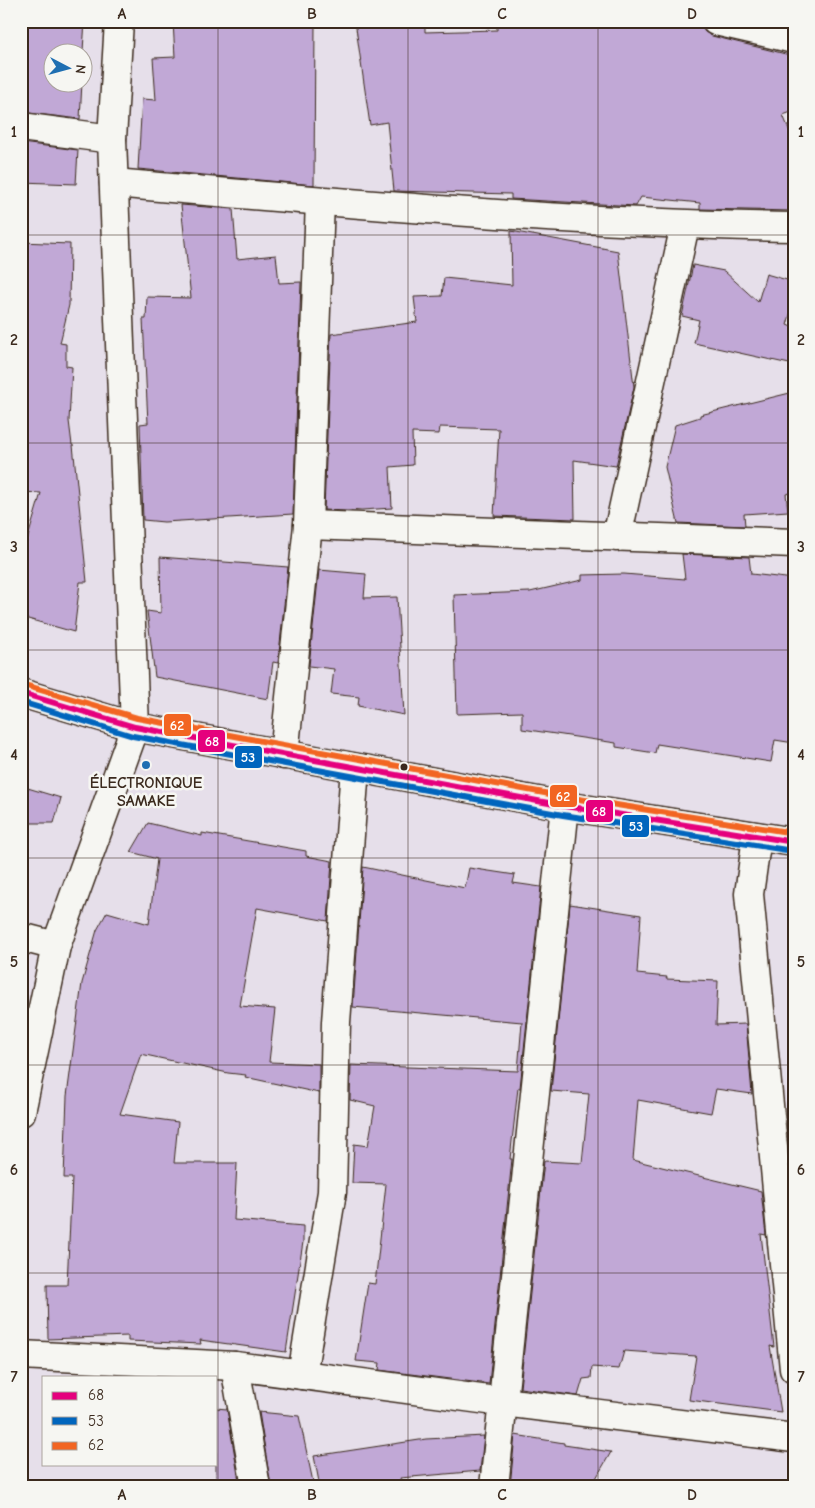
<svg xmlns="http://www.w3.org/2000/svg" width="815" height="1508" viewBox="0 0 815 1508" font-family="'Comic Neue',sans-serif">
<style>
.building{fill:#c1a8d6;stroke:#3b2a1e}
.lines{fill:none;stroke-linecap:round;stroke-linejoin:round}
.minor-casing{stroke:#3b2a1e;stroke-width:31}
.major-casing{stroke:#3b2a1e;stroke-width:31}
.minor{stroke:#f6f6f2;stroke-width:28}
.major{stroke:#f6f6f2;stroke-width:28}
.bus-1-casing{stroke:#f6f6f2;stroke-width:10}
.bus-2-casing{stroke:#f6f6f2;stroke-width:10}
.bus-3-casing{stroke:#f6f6f2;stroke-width:10}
.bus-1{stroke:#e5007d;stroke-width:6}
.bus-2{stroke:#0065bd;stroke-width:6}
.bus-3{stroke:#f26522;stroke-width:6}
.grid{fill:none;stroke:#3b2a1e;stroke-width:1;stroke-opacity:0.55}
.poi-dot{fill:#1f6fb2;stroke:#f6f6f2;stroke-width:2}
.bus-dot{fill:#3b2a1e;stroke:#f6f6f2;stroke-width:2}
.labels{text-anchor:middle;stroke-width:5;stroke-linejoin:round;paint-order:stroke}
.poi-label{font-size:16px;font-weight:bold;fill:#3b2a1e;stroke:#f6f6f2}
.line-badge{stroke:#f6f6f2;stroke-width:2}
.badge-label{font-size:14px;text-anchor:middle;font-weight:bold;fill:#fff}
.neatline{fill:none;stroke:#3b2a1e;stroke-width:2}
.grid-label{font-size:16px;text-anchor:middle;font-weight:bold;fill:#3b2a1e}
</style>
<rect width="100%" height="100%" fill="#e6dfea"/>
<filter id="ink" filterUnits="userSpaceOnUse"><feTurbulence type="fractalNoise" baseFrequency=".02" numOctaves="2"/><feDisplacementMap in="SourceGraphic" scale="10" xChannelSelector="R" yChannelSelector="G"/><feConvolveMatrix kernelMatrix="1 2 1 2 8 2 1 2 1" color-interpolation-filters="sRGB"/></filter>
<g filter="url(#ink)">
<!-- building -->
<g class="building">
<polygon points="21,21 85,21 82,65 82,52 52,52 52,82 82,82 80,119 21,112"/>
<polygon points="173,21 315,21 314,185 138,169 142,99 156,100 153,58 175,57"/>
<polygon points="355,21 425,21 425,32 497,30 497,21 701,21 701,26 705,32 712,36 794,56 794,111 783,115 794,142 794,211 700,209 700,203 641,197 636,206 511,199 511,194 394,191 387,122 370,125"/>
<polygon points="21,143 78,150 76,184 21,182"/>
<polygon points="181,205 233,209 237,259 276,255 279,283 301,282 293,514 164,522 143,520 140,424 148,423 143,319 146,319 147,297 191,298"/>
<polygon points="511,231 618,251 634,387 616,466 574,460 575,519 494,516 499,429 440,427 439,434 412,433 413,465 390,467 392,508 347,511 324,510 331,334 417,322 414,297 442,296 444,278 512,285"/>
<polygon points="21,242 70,244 69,305 60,343 66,344 66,366 72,367 69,421 72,445 73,445 87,582 80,582 74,632 21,617 21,561 41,493 21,492"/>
<polygon points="693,265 724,271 758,302 766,274 794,282 794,301 787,325 794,328 794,365 694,343 699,320 682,316"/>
<polygon points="794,392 794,492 786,494 788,511 744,514 745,526 678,523 665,467 675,425 700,417 700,415"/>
<polygon points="682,554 749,557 751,574 794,579 794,743 775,740 771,762 657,744 655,753 616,747 616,743 522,729 522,712 457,714 454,595 530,592 582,580 582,575 624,574 685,579"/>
<polygon points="160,557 288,567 278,663 273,662 268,699 155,677 147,611 161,613"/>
<polygon points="319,570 366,574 364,598 397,597 404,715 358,706 359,697 331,694 334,669 309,666"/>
<polygon points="21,786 61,798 54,823 21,823"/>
<polygon points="148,823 202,836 202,833 306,851 306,856 332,861 328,921 257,908 240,1006 275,1009 269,1062 319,1064 319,1093 245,1077 246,1075 228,1073 141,1054 120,1114 178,1122 174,1163 237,1163 234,1220 303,1226 303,1242 286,1352 200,1340 201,1344 128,1341 128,1336 48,1339 47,1285 67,1285 72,1178 64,1178 67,1096 82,983 97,930 107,912 149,924 157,859 131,852"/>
<polygon points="363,867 465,888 469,868 515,875 513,883 541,887 520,1088 518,1088 510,1159 512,1159 489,1384 379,1370 380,1363 356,1361 368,1283 375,1284 386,1184 352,1183 354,1144 368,1146 375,1106 350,1100 351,1065 518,1071 522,1022 353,1007"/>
<polygon points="570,904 641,915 637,974 667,977 666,979 718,981 716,1025 746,1024 752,1094 716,1089 711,1113 638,1100 633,1160 761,1191 766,1235 761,1234 774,1347 770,1346 781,1412 689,1400 696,1356 624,1351 619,1369 592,1367 591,1378 583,1379 578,1396 520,1388 544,1161 582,1163 589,1094 551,1091"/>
<polygon points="216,1408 227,1409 240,1487 216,1487"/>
<polygon points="259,1412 299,1416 313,1482 288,1487 271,1487"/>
<polygon points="515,1435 564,1443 564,1445 611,1452 591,1487 510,1487"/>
<polygon points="484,1436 480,1471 400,1478 402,1487 320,1487 314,1456 426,1439"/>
</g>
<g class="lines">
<!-- minor casing -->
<g class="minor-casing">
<g id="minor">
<polyline points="716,21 794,39"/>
<polyline points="21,127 112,139"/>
<path d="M114 183C340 203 567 223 794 227"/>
<polyline points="308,525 794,543"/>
<polyline points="617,537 685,225"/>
<polyline points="284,755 308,525 320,201"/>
<polyline points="757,837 749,894 794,1369"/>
<polyline points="21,937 56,946"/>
<polyline points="21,1112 56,946 135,727 112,139 119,21"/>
<polyline points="21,1355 235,1366 503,1402 794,1438"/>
<polyline points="235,1366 256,1487"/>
<polyline points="302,1375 332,1192 336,1022 355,768"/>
<polyline points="494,1487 565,806"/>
</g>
</g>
<!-- major casing -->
<g class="major-casing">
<polyline id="major" points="21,693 135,727 565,806 794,842"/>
</g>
<!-- minor -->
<use href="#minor" class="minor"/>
<!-- major -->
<use href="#major" class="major"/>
<!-- bus-1 casing -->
<g class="bus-1-casing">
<polyline id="bus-1" points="21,693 135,727 565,806 794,842"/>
</g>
<!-- bus-2 casing -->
<g class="bus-2-casing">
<polyline id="bus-2" points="21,702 133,736 563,815 793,851"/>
</g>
<!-- bus-3 casing -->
<g class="bus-3-casing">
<polyline id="bus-3" points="24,685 137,718 566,797 794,833"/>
</g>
<!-- bus-1 -->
<use href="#bus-1" class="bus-1"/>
<!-- bus-2 -->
<use href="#bus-2" class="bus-2"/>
<!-- bus-3 -->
<use href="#bus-3" class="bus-3"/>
</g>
</g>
<!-- grid -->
<path class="grid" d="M218 21V1487M408 21V1487M598 21V1487M21 235H794M21 443H794M21 650H794M21 858H794M21 1065H794M21 1273H794"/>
<!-- markers -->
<circle class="poi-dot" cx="146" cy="765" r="5"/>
<circle class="bus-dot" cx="404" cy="767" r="4.5"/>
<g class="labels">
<!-- poi labels -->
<g class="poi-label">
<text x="146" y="788">ÉLECTRONIQUE<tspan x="146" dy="18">SAMAKE</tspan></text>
</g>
</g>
<g class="line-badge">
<rect x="163" y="713" width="29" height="24" rx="5" fill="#f26522"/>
<rect x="197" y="729" width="29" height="24" rx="5" fill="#e5007d"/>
<rect x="234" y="745" width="29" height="24" rx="5" fill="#0065bd"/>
<rect x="549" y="784" width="29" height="24" rx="5" fill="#f26522"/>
<rect x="585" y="799" width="29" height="24" rx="5" fill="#e5007d"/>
<rect x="621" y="814" width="29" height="24" rx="5" fill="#0065bd"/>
</g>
<g class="badge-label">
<text x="177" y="730">62</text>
<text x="212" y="746">68</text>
<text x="248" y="762">53</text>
<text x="563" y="801">62</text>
<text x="599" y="816">68</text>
<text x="636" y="831">53</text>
</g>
<!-- margin -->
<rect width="815" height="1508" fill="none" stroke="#f6f6f2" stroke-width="55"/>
<!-- legend -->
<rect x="42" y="1376" width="175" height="90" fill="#f6f6f2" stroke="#aba49d"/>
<rect x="52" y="1392" width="25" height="8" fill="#e5007d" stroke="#aba49d"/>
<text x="88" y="1400" font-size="15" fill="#3b2a1e">68</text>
<rect x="52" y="1417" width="25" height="8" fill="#0065bd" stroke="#aba49d"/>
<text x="88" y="1426" font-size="15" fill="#3b2a1e">53</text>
<rect x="52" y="1442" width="25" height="8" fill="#f26522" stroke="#aba49d"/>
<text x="88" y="1450" font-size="15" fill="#3b2a1e">62</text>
<!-- north arrow -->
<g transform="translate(68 68) rotate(96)"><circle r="24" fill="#f6f6f2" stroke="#aba49d"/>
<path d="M0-4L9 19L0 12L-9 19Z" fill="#1f6fb2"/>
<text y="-8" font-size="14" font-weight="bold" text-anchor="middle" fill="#3b2a1e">N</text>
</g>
<rect x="28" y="28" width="760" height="1452" class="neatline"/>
<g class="grid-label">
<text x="122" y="19">A</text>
<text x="312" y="19">B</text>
<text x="502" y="19">C</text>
<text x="692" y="19">D</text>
<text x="14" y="137">1</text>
<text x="801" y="137">1</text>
<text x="14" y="345">2</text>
<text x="801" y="345">2</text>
<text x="14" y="552">3</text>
<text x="801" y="552">3</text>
<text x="14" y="760">4</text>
<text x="801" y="760">4</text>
<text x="14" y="967">5</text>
<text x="801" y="967">5</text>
<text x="14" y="1175">6</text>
<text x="801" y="1175">6</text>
<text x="14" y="1382">7</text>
<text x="801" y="1382">7</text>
<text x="122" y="1500">A</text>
<text x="312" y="1500">B</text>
<text x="502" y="1500">C</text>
<text x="692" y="1500">D</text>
</g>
</svg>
